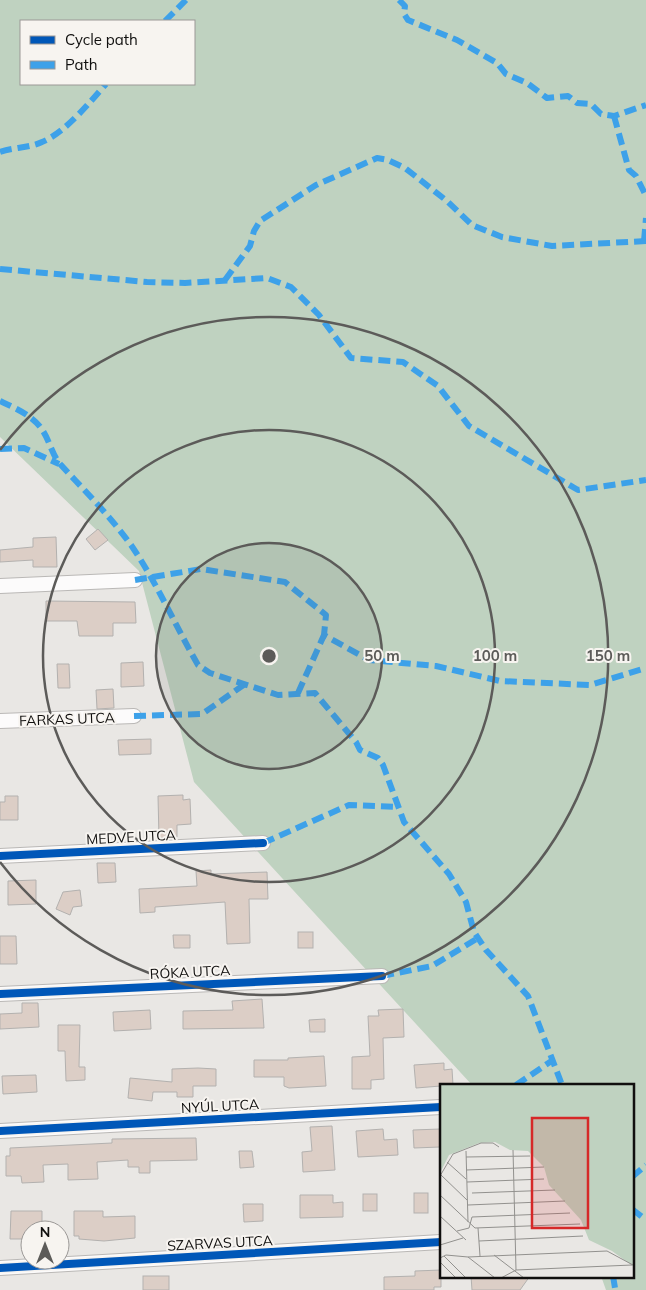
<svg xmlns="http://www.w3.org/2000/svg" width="646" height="1290" viewBox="0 0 646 1290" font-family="Mulish,sans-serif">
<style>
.green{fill:#bfd2c0;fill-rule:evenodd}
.building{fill:#dccec6;stroke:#b3b1af}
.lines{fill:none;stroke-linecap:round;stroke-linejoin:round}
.minor-casing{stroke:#bab8b6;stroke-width:16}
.minor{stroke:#fcfbfb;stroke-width:14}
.quiet{stroke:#3da1e9;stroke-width:6;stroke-dasharray:12 6;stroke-linecap:butt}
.cycleway-casing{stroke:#f7f4f0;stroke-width:11}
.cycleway{stroke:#0057b8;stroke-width:8}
.ring{fill:none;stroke:#5c5b59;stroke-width:2.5}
.labels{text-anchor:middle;stroke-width:4;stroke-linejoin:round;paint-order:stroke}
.street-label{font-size:14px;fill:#100f0e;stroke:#f7f4f0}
.inset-road{fill:none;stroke:#92918e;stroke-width:1}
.view{fill:#d62828;fill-opacity:0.15;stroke:#d62828;stroke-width:2.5}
.inset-edge{fill:none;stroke:#100f0e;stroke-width:2.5}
.centre{fill:#5c5b59;stroke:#f7f4f0;stroke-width:2.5}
.ring-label{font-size:15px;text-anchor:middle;font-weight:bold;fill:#5c5b59;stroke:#f7f4f0;stroke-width:4;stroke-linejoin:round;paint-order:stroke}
</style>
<rect width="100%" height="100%" fill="#e9e7e4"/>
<!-- green -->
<path class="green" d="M0 0H646V1290H606L601 1276H632V1085H472L194 782 139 571 0 437ZM21 21H194V84H21Z"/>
<!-- building -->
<g class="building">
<polygon points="98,529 108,540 95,550 86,539"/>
<polygon points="56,537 57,567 33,567 33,560 0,562 0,550 33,547 33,538"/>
<polygon points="46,601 135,602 136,623 113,623 113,636 79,636 77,621 46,621"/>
<polygon points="143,662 144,686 121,687 121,663"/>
<polygon points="57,664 69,664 70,688 58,688"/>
<polygon points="113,689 114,708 97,709 96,690"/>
<polygon points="151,739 151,754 119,755 118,740"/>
<polygon points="183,795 183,800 190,799 191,824 177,825 177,837 159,838 158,796"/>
<polygon points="5,796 18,796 18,820 0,820 0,802 5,802"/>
<polygon points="97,863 115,863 116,882 98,883"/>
<polygon points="211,870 211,874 267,872 268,899 249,899 250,943 227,944 225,902 155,907 155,912 140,913 139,889 197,886 196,871"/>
<polygon points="36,880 36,904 8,905 8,881"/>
<polygon points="80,890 82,906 73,907 70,915 56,909 63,892"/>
<rect x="298" y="932" width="15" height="16"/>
<polygon points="173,935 190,935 190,948 174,948"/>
<polygon points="0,936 16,936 17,964 0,964"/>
<polygon points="262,999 264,1028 183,1029 183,1011 233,1010 232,1001"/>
<polygon points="22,1003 38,1003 39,1027 0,1029 0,1014 22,1013"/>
<polygon points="403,1009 404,1037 383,1038 384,1079 371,1080 371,1089 352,1089 352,1057 370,1056 368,1016 379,1016 378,1010"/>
<polygon points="150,1010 151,1029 114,1031 113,1012"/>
<polygon points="325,1019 325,1032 310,1032 309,1020"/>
<polygon points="58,1025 80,1025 79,1067 85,1067 85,1080 66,1081 65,1051 58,1051"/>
<polygon points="324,1056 326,1086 289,1088 284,1086 284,1077 254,1077 254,1060 288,1060 288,1058"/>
<polygon points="444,1063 444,1070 452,1069 453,1085 416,1088 414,1065"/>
<polygon points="198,1068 216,1069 216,1086 193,1086 193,1097 177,1097 177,1092 153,1092 152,1101 128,1098 130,1078 172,1082 172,1069"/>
<polygon points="36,1075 37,1092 3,1094 2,1076"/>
<polygon points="332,1126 335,1170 303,1172 302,1152 312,1151 310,1127"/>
<polygon points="383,1129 384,1140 397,1139 398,1155 358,1157 356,1131"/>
<polygon points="440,1129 440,1147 414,1148 413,1130"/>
<polygon points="196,1138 197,1160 150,1161 150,1173 139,1173 139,1167 128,1167 128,1160 97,1162 98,1179 68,1180 68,1164 43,1165 44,1182 22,1183 21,1176 6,1176 6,1156 10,1156 10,1148 112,1143 112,1139"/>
<polygon points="239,1151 252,1151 254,1167 240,1168"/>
<rect x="414" y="1193" width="14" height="20"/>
<rect x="363" y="1194" width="14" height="17"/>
<polygon points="300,1195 333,1195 333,1203 343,1202 343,1217 300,1218"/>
<polygon points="243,1204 263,1204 263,1221 244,1222"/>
<polygon points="11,1211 42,1211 42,1230 30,1230 30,1239 10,1239"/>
<polygon points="74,1211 103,1211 103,1217 135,1216 135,1238 104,1241 79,1239 79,1236 74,1236"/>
<polygon points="441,1270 441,1287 434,1287 434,1290 384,1290 384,1277 415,1276 415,1271"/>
<rect x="143" y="1276" width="26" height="14"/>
<polygon points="471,1276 530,1276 520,1290 472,1290"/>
</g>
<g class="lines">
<!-- minor casing -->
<g class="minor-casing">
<g id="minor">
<polyline points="0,586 135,580"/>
<polyline points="0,721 134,716"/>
<polyline points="0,856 263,843"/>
<polyline points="0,994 382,976"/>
<polyline points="0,1131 441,1107"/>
<polyline points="0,1268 441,1242"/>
</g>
</g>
<!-- minor -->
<use href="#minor" class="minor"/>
<!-- quiet -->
<g class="quiet">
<polyline points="399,0 405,6 404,14 408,20 457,40 497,63 506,74 527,83 547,98 568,96 577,103 591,104 601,114 614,116 646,105"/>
<polyline points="165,21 186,0"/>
<polyline points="614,116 629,170 636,176 646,196"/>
<path d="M0 152C14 147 29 148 42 142 65 133 90 102 106 84"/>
<polyline points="644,241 646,218"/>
<polyline points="0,269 147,282 185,283 267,278 291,287 319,315 351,358 403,362 438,386 469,426 578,490 646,480"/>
<polyline points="225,280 250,246 254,231 260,221 316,185 377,158 388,160 405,168 447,201 472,225 502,237 552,246 646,241"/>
<path d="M0 401C15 408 34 416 43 431 50 442 52 455 61 465 85 491 110 516 131 545 157 583 175 625 198 665L210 673 278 695 315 693 356 742 360 750 378 758 383 765 404 822 449 874 466 902 474 932 486 950 528 996 562 1085"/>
<polyline points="0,449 24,448 59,464"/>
<polyline points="135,580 201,569 285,582 326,615 324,635 369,660 436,666 500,681 590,685 646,668"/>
<polyline points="298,693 324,635"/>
<polyline points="134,716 202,714 245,684"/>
<polyline points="263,843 349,805 397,807"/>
<polyline points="382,976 432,966 478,938"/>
<polyline points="516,1085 553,1060"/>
<polyline points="632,1177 646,1165"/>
<polyline points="632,1209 646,1220"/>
<polyline points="613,1276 615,1288 618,1290"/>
</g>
<!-- cycleway casing -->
<g class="cycleway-casing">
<g id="cycleway">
<polyline points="0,856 263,843"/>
<polyline points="0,994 382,976"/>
<polyline points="0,1131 441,1107"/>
<polyline points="0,1268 441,1242"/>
</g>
</g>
<!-- cycleway -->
<use href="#cycleway" class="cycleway"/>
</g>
<!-- distance rings -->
<circle cx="269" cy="656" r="113" fill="#5c5b59" fill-opacity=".12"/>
<g class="ring">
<circle cx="269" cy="656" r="113"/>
<circle cx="269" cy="656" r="226"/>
<path d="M0 450A339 339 0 1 1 0 862"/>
</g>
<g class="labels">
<!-- street labels -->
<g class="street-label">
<text transform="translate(67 719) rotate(-2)" y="5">FARKAS UTCA</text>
<text transform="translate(131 837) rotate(-3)" y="5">MEDVE UTCA</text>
<text transform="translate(190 972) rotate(-3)" y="5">RÓKA UTCA</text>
<text transform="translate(220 1106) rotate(-3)" y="5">NYÚL UTCA</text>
<text transform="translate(220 1243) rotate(-3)" y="5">SZARVAS UTCA</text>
</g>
</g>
<!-- overview -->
<g transform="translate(440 1084)">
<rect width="194" height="194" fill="#e9e7e4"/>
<path d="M0 0H194V183L172 167 149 156 141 136 109 101 104 83 88 67 70 66 55 58 39 59 9 71 0 89Z" fill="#bfd2c0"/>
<path class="inset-road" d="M73 66 76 186M26 67 28 138M26 73 90 72M7 78 26 95M26 86 104 83M1 91 27 116M0 92 13 70 41 59H53L59 63M27 98 104 95M32 109 115 106M0 111 35 144 140 140M28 121 125 117M0 132 26 156M38 144 40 172M17 147 29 144 32 133 130 129M39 157 143 152M0 161 23 154M54 171 84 194M4 172 26 194M28 173 55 194M0 174 6 171 28 173 167 167 193 181M0 178 16 194M61 194 76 186 192 181"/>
<path class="view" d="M92 34H148V144H92Z"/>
<rect width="194" height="194" class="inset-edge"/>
</g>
<circle cx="269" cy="656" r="8" class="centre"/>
<g class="ring-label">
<text x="382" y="661">50 m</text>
<text x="495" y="661">100 m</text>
<text x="608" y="661">150 m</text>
</g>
<!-- legend -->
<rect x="20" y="20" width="175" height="65" fill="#f7f4f0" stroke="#9b9896"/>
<rect x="30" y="36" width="25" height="8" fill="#0057b8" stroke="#9b9896"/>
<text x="65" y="45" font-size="15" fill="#100f0e">Cycle path</text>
<rect x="30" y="61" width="25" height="8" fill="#3da1e9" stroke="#9b9896"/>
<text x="65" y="70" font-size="15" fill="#100f0e">Path</text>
<!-- north arrow -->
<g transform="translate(45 1245)"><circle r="24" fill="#f7f4f0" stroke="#9b9896"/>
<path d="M0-4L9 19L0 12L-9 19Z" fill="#5c5b59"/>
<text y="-8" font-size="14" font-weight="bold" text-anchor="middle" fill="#100f0e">N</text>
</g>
</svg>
